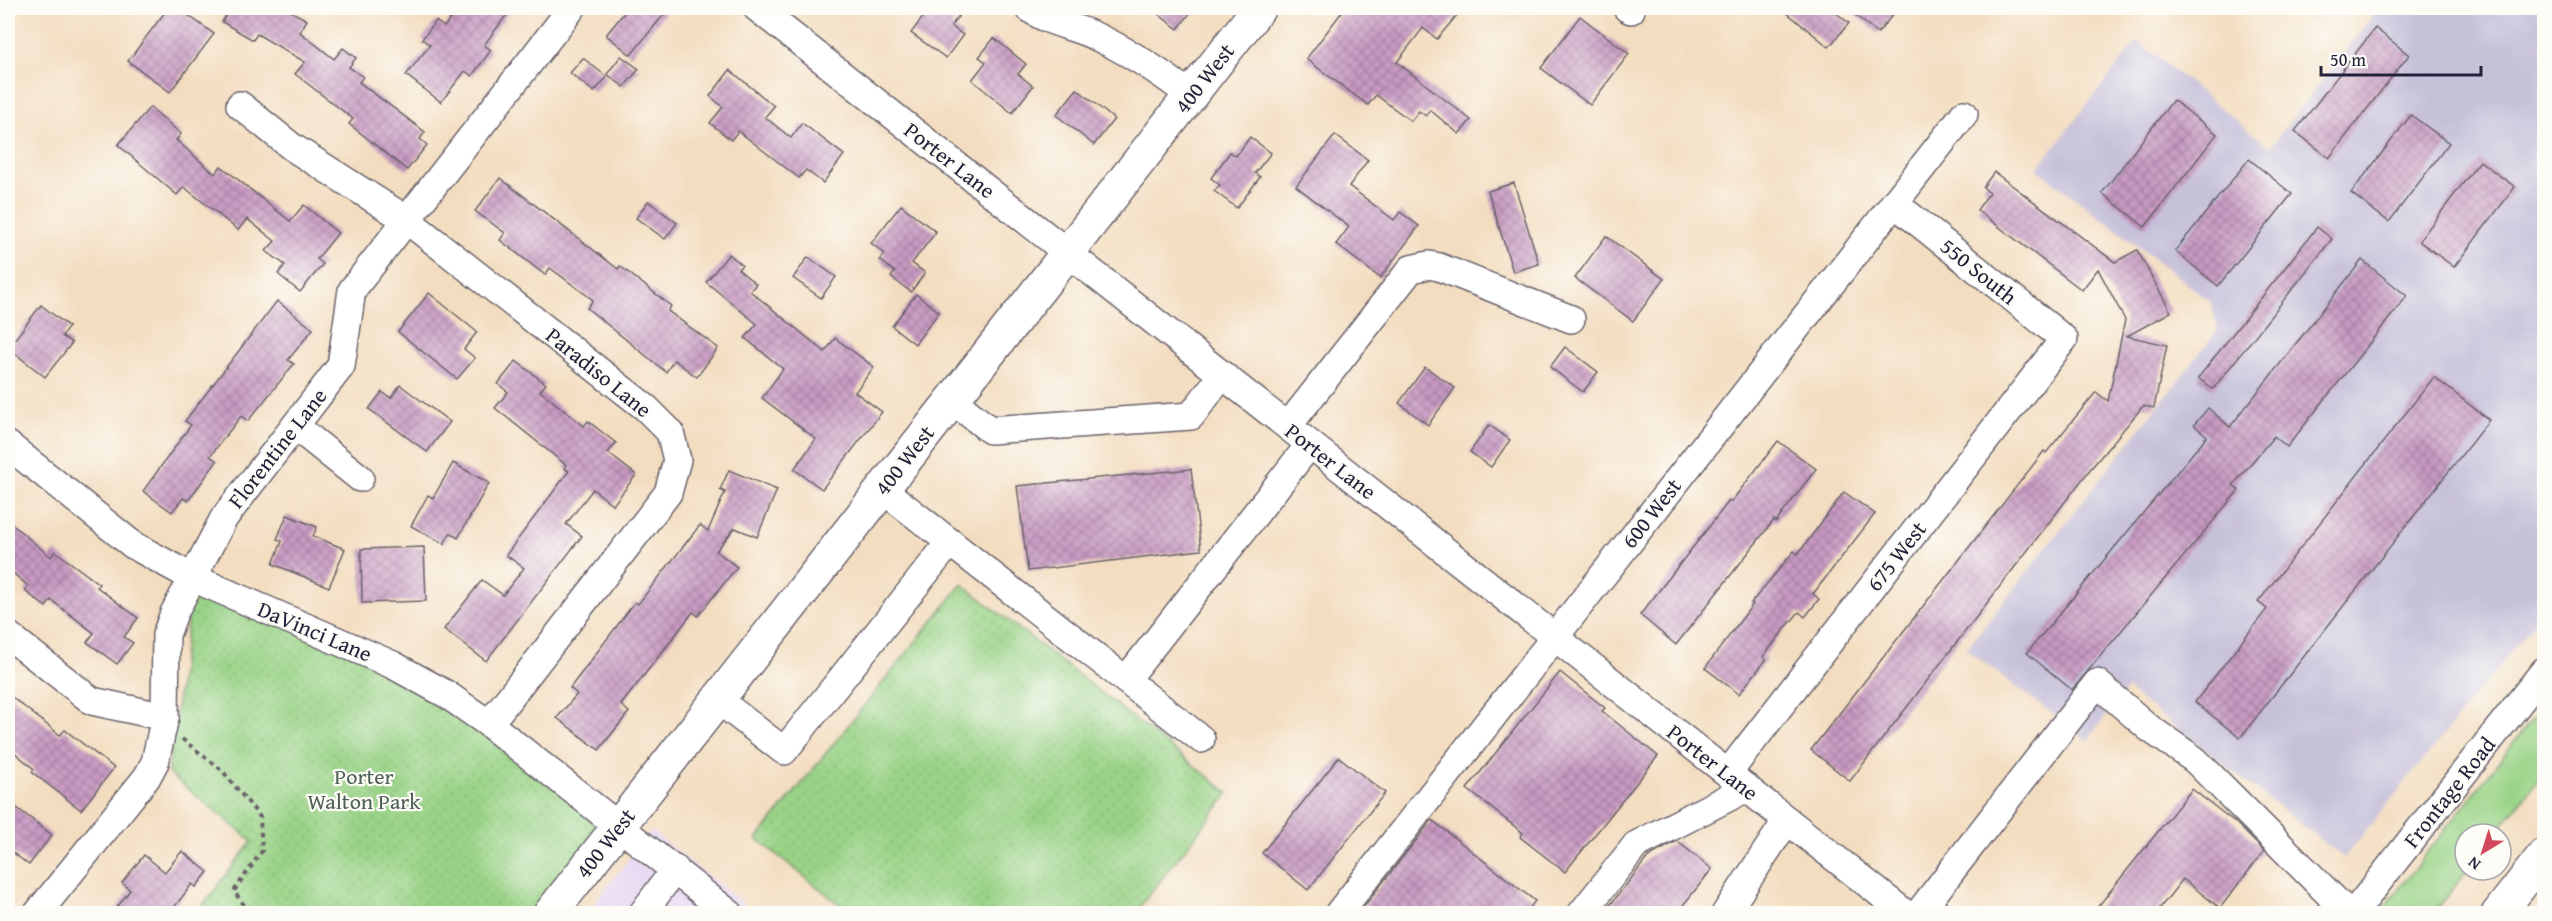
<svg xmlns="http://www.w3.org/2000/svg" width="2552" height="921" viewBox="0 0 2552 921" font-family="'Gentium Book Plus',serif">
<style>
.built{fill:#e4d3f1}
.industrial{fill:#c6c0d9}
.grass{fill:#99d386;stroke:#5e7a60;stroke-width:1.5}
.park{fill:url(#park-dots);stroke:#5e7a60;stroke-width:1.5}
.building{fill:url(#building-cross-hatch)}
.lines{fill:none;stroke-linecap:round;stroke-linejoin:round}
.minor-casing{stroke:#6b636a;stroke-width:30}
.major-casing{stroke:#6b636a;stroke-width:36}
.highway-casing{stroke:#6b636a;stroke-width:36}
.path{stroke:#6b636a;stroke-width:4;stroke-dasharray:4.5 4.5;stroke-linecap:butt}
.minor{stroke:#fff;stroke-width:27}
.major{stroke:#fff;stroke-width:33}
.highway{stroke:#fff;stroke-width:33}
.labels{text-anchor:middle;stroke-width:4.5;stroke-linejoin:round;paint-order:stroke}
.street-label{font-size:22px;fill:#22223b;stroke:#fdfcf7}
.park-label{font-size:22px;fill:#4c6055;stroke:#fdfcf7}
</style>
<defs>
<pattern id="park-dots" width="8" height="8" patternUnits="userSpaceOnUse" patternTransform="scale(1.5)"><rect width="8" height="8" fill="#99d386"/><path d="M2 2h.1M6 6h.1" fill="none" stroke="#84b575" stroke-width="1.8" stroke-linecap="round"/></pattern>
<pattern id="building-cross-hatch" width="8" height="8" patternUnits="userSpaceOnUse" patternTransform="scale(1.5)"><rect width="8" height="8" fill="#c89ac2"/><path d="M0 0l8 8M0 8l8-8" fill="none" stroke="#a27d9f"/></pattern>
</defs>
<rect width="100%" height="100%" fill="#fdfcf7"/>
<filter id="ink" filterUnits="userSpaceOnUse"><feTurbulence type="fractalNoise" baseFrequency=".0167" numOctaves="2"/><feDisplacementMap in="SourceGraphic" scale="12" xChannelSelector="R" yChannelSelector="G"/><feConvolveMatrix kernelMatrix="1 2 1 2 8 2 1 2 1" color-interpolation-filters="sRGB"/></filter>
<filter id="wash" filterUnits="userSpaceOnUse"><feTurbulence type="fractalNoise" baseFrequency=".008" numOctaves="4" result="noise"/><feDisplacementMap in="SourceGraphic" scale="24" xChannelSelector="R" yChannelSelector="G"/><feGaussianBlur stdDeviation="1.35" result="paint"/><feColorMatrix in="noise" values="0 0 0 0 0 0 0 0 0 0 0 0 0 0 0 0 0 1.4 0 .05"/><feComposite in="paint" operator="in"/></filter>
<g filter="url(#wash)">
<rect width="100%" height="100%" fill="#f3ddc0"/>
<!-- built -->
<polygon class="built" points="651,831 755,913 586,914"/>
<!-- industrial -->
<polygon class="industrial" points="2379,8 2544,8 2544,611 2344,858 2127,689 2087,740 1966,649 2218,330 2211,302 2037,169 2137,41 2270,147"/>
<!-- grass -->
<polygon class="grass" points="2544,704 2544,772 2496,834 2465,834 2465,870 2468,870 2434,913 2380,913"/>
<!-- park -->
<g class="park">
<polygon points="193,578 393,665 619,824 550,913 197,913 252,841 168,773"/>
<polygon points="962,584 1229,793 1135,913 850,913 757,839"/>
</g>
<g id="blocks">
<!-- building -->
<g class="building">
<polygon points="168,8 178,8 214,34 170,92 128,61"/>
<polygon points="230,8 285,8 307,20 300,32 334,59 343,48 356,58 349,67 363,77 359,82 425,132 420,139 427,145 407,170 349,124 353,119 295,74 305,62 257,34 253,40 222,22"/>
<polygon points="459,8 512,8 484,45 491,50 472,76 465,71 441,102 406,75 430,45 422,39 436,21 444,27"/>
<polygon points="628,8 669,8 631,55 606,35"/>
<polygon points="930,8 951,8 960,14 951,26 963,35 946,58 911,33"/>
<polygon points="1150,8 1194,8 1178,29"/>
<polygon points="1345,8 1463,8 1437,39 1423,28 1397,62 1471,120 1459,134 1430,110 1426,116 1419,111 1411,121 1376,95 1368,105 1306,59"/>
<polygon points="1781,8 1830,8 1849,23 1829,47"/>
<polygon points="1846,8 1898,8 1878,33"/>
<polygon points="1580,16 1629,54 1590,105 1541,68"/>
<polygon points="2375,28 2409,55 2329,158 2295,131"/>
<polygon points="994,38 1026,64 1018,74 1033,86 1012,113 972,80 986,62 979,57"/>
<polygon points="621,56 639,69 624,87 607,74"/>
<polygon points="583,58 607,77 594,92 570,73"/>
<polygon points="730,70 774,106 765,117 791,138 802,123 844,155 823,183 806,170 799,178 738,131 731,140 710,123 723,107 710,96"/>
<polygon points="1077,89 1114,119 1094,145 1056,115"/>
<polygon points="2173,100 2217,134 2145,227 2102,193"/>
<polygon points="150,107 181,134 176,140 215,174 221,166 290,221 304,205 338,233 317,259 323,264 300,292 278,274 285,265 266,251 275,241 247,219 238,230 184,187 177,195 118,145"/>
<polygon points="2411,115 2449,143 2389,222 2351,193"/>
<polygon points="1335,135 1368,160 1349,186 1394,220 1400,212 1419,226 1380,278 1336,244 1349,227 1296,186"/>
<polygon points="1250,137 1271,153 1255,173 1260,177 1237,208 1214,191 1220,185 1211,178 1230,152 1236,156"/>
<polygon points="2249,159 2292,194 2218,286 2175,251"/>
<polygon points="2480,161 2515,187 2454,267 2419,241"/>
<polygon points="1994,172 2115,262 2137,250 2171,312 2127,336 2167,345 2154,408 2143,406 2088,472 1850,781 1811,750 2044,451 2046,453 2096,392 2108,401 2125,320 2098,269 2082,290 1977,210 1989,193 1983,187"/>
<polygon points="500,178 618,269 620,266 671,306 668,311 718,348 697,377 674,360 666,372 587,308 593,300 550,268 545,275 500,240 505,233 475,211"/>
<polygon points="1514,183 1539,264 1513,272 1488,191"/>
<polygon points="648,201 677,223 665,239 636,218"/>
<polygon points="901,205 936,232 912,263 925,273 911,292 891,277 895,272 880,260 885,254 871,243"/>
<polygon points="2317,227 2332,239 2213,389 2198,378"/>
<polygon points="1606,236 1664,279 1633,321 1575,278"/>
<polygon points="729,254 742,265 738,269 756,284 750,291 825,352 835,338 874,367 855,392 882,412 822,489 794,469 816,439 762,398 783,369 745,338 757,324 706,282"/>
<polygon points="808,257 836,277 821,298 793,278"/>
<polygon points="2362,260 2407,296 2287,447 2274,436 2233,485 2239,490 2072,690 2027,653 2207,436 2194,425 2208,408 2230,427"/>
<polygon points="429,293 477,332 464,349 475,358 457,379 398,332"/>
<polygon points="916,294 939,312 915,344 892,326"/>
<polygon points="277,301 313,329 288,360 294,364 248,421 241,416 210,456 217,461 188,501 183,498 172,512 143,491 191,425 185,421"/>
<polygon points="41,305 69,327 62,336 72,343 45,377 8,348"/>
<polygon points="1565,347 1598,372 1583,392 1550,367"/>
<polygon points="516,361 546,384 540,391 584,426 588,421 616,443 608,453 636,475 613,505 593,489 566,524 582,536 486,661 444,629 482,580 503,595 524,568 506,555 569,471 564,468 566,465 495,408 508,392 498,384"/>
<polygon points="1425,367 1455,388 1428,425 1399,403"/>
<polygon points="2434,377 2489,420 2240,738 2195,702 2267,609 2258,602"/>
<polygon points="400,385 450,422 427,452 369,409 382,392 391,398"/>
<polygon points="1489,425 1510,440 1491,467 1470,452"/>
<polygon points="1778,441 1816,469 1776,522 1774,520 1676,645 1640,615 1729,501 1731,502"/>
<polygon points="453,463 489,483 458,538 450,533 444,544 411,526 428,495 433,498"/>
<polygon points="1191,469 1201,550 1028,571 1017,486"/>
<polygon points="729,470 777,490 757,537 735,528 716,551 737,567 698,616 693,612 621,705 629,712 599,750 557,718 577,694 570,688 635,602 638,604 700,525 708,531 725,492 720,490"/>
<polygon points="1844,492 1875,514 1813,594 1819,599 1805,617 1799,612 1784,630 1763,657 1766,660 1739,694 1705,668 1753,604 1751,603 1794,551 1798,554"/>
<polygon points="287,515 317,527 313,536 345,549 329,587 273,564 282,541 277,539"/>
<polygon points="8,521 51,557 55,551 99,584 97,587 138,618 124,637 133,643 117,664 87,642 94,633 51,600 46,607 25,591 28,586 8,569"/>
<polygon points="424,547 426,601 362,603 361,549"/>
<polygon points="1560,672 1605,708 1602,711 1658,756 1565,872 1520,837 1523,833 1467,789"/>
<polygon points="8,694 60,735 65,730 114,768 81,810 32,772 34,769 8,747"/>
<polygon points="1339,757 1385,793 1308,890 1262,853"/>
<polygon points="2192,789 2236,823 2264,851 2220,908 2183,879 2155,914 2092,914"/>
<polygon points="8,801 52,835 29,865 8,849"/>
<polygon points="1432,820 1535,901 1525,914 1358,914"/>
<polygon points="1677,841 1712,869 1676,914 1603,914 1648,857"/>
<polygon points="182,851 208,872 196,887 192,884 169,914 112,914 130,890 122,883 144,855 165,872"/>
</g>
</g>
</g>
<g filter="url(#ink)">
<use href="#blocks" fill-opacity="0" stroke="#6b636a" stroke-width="1.5"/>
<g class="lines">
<!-- minor casing -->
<g class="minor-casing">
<g id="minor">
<polyline points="757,8 1906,914"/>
<path d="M1029 8C1048 23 1074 26 1097 37 1132 53 1160 72 1190 95"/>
<polyline points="1627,8 1631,10"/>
<polyline points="240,105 292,147 407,220 646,408 670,432 677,460 668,493 489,724"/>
<polyline points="952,400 990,430 1191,416 1222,375"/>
<polyline points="295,426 360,478"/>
<polyline points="1288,426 1411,269 1429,265 1439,267 1571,319"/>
<polyline points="8,445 133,545 193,578 393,665 446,694 489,724 730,914"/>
<polyline points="882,489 1201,739"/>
<polyline points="8,635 92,701 165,717"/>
<polyline points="1126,680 1310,444"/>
<polyline points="717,699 784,751 950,542"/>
<polyline points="1728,773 2064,339 1894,203"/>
<polyline points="37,914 147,777 155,762 165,717 166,635 174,613 224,518 341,366 352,290 572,8"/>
<polyline points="642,914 675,869"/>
<polyline points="1338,914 1964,114"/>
<polyline points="1581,914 1636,845 1747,788"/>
<polyline points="1725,914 1787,820"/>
<polyline points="1918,914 2097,683 2149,728 2195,760 2349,914"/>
<polyline points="2353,914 2544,671"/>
</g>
</g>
<!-- major casing -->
<g class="major-casing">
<polyline id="major" points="550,914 1259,8"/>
</g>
<!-- highway casing -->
<g class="highway-casing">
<polyline id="highway" points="2498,914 2544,855"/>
</g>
<!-- path -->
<polyline class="path" points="182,739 222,770 260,817 262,851 234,891 248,911 253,914"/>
<!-- minor -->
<use href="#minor" class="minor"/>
<!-- major -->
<use href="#major" class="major"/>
<!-- highway -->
<use href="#highway" class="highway"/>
</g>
</g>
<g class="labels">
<!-- street labels -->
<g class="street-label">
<text transform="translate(1204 78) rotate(-52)" y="8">400 West</text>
<text transform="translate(950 160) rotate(38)" y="8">Porter Lane</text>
<text transform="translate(1979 271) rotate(39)" y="8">550 South</text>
<text transform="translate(599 372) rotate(39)" y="8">Paradiso Lane</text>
<text transform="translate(277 448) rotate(-52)" y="8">Florentine Lane</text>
<text transform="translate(904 460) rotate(-52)" y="8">400 West</text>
<text transform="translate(1331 461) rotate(38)" y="8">Porter Lane</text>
<text transform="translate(1651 513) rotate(-52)" y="8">600 West</text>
<text transform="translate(1896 556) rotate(-52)" y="8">675 West</text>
<text transform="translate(315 631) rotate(23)" y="8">DaVinci Lane</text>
<text transform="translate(1713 762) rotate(38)" y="8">Porter Lane</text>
<text transform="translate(2449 792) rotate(-52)" y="8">Frontage Road</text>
<text transform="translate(605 843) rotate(-52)" y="8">400 West</text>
</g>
<!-- park labels -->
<g class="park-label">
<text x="364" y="784">Porter<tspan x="364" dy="25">Walton Park</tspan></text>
</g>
</g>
<!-- margin -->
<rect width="2552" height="921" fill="none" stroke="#fdfcf7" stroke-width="30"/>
<!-- north arrow -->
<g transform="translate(2483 852) rotate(218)"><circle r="28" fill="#fdfcf7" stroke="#a5a5ac" stroke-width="1.5"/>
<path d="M0-4.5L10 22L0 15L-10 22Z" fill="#d1495b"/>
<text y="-9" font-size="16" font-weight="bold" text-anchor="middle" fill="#22223b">N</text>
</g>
<!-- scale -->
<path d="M2321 66v9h160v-9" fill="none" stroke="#22223b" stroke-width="3"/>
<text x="2330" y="66" font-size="18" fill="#22223b" stroke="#fdfcf7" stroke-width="4.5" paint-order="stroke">50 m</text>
</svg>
